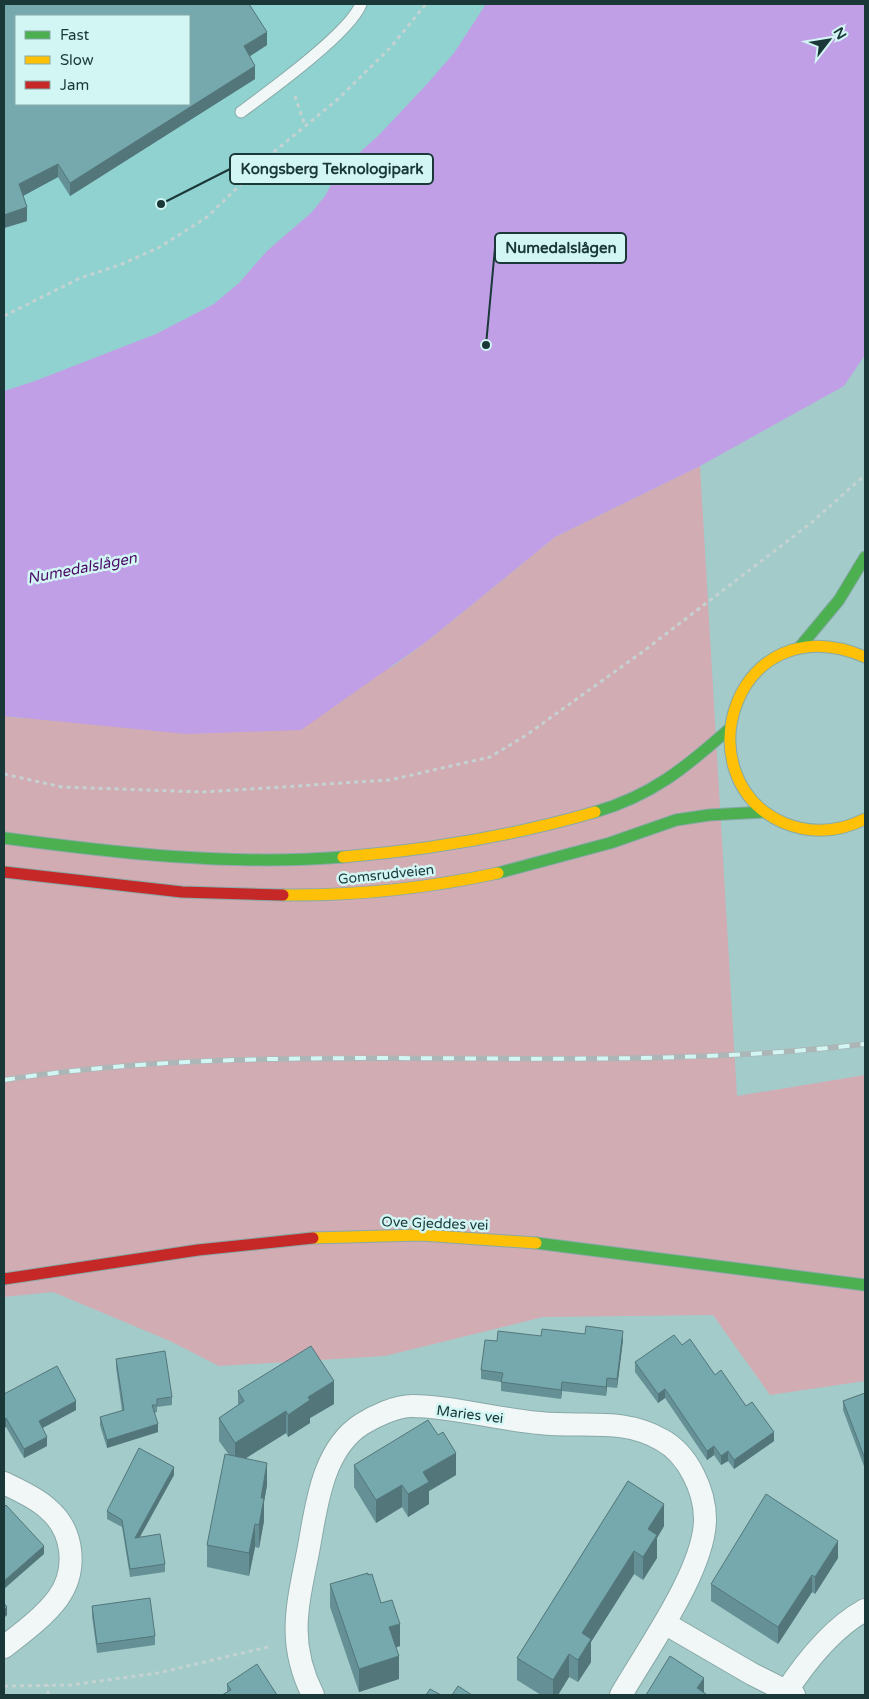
<svg xmlns="http://www.w3.org/2000/svg" width="869" height="1699" viewBox="0 0 869 1699" font-family="'Varela Round',sans-serif">
<style>
.built{fill:#90d2d0;fill-rule:evenodd}
.green{fill:#d2acb3}
.water{fill:#c09fe7}
.lines{fill:none;stroke-linecap:round;stroke-linejoin:round}
.lane-casing{stroke:#88a9a8;stroke-width:13}
.street-casing{stroke:#88a9a8;stroke-width:24}
.fast-casing{stroke:#88a9a8;stroke-width:13}
.slow-casing{stroke:#88a9a8;stroke-width:13}
.jam-casing{stroke:#88a9a8;stroke-width:13}
.path{stroke:#c5d2d2;stroke-width:3;stroke-dasharray:4 4;stroke-linecap:butt}
.lane{stroke:#f1f7f7;stroke-width:11}
.street{stroke:#f1f7f7;stroke-width:22}
.fast{stroke:#4caf50;stroke-width:11}
.slow{stroke:#ffc107;stroke-width:11}
.jam{stroke:#c62828;stroke-width:11}
.rail-casing{stroke:#acb6b6;stroke-width:5.5}
.rail{stroke:#d2f6f4;stroke-width:4;stroke-dasharray:11;stroke-linecap:butt}
.wall{fill:#659196}
.shaded-wall{fill:#53767a}
.building{fill:#76a9ae;stroke:#53767a;fill-rule:evenodd}
.labels{text-anchor:middle;stroke-width:5;stroke-linejoin:round;paint-order:stroke}
.street-label{font-size:14px;fill:#193837;stroke:#d2f6f4}
.water-label{font-size:15px;font-style:italic;fill:#4d0b69;stroke:#d2f6f4}
.leader{fill:none;stroke:#193837;stroke-width:2}
.callout-dot{fill:#193837;stroke:#d2f6f4;stroke-width:2}
.callout{fill:#d2f6f4;stroke:#193837;stroke-width:2}
.callout-label{font-size:15px;text-anchor:middle;font-weight:bold;fill:#193837}
</style>
<rect width="100%" height="100%" fill="#a3cbca"/>
<!-- built -->
<path class="built" d="M4 4H486L454 53 427 84 378 136 338 172 325 196 312 212 267 251 239 283 214 304 156 334 35 381 4 391ZM16 16H189V104H16Z"/>
<!-- green -->
<polygon class="green" points="700,466 737,1096 865,1075 865,1381 770,1395 713,1315 543,1317 385,1356 219,1366 170,1341 53,1292 4,1297 4,716 20,718 392,667 426,642 555,537"/>
<!-- water -->
<polygon class="water" points="486,4 865,4 865,355 844,386 700,466 555,537 426,642 301,730 186,734 4,716 4,391 35,381 156,334 214,304 239,283 267,251 312,212 325,196 338,172 378,136 427,84 454,53"/>
<g class="lines">
<!-- lane casing -->
<g class="lane-casing">
<path id="lane" d="M241 112C268 92 350 33 361 4"/>
</g>
<!-- street casing -->
<g class="street-casing">
<g id="street">
<path d="M4 1483C18 1490 35 1497 47 1508 74 1530 78 1570 58 1598 44 1617 22 1633 4 1647"/>
<polyline points="666,1624 752,1674 794,1695"/>
<path d="M313 1695C287 1643 297 1607 308 1552 316 1510 321 1450 362 1424 375 1416 396 1406 412 1406 452 1406 500 1420 540 1423 583 1428 623 1417 662 1440 688 1454 705 1491 705 1519 705 1570 646 1651 621 1695"/>
<path d="M784 1695C804 1664 832 1628 865 1610"/>
</g>
</g>
<!-- fast casing -->
<g class="fast-casing">
<g id="fast">
<polyline points="799,648 839,600 865,557"/>
<path d="M595 812C651 796 685 768 728 730"/>
<path d="M4 838C116 853 230 866 343 857"/>
<polyline points="498,873 610,843 676,820 709,815 764,812"/>
<polyline points="536,1243 865,1285"/>
</g>
</g>
<!-- slow casing -->
<g class="slow-casing">
<g id="slow">
<path d="M865 657C735 602 681 778 784 823 811 834 839 832 865 819"/>
<path d="M343 857C429 850 512 836 595 812"/>
<path d="M283 895C355 896 428 888 498 873"/>
<polyline points="313,1238 421,1235 536,1243"/>
</g>
</g>
<!-- jam casing -->
<g class="jam-casing">
<g id="jam">
<polyline points="4,872 182,892 283,895"/>
<polyline points="4,1279 198,1250 313,1238"/>
</g>
</g>
<!-- path -->
<g class="path">
<polyline points="295,96 305,126"/>
<polyline points="4,316 80,278 120,265 160,247 207,217 275,151 338,99 390,48 426,4"/>
<polyline points="4,774 62,787 203,792 390,780 490,757 525,736 645,650 811,523 865,475"/>
<polyline points="4,1686 71,1685 158,1673 272,1646"/>
<polyline points="48,1695 48,1685"/>
</g>
<!-- lane -->
<use href="#lane" class="lane"/>
<!-- street -->
<use href="#street" class="street"/>
<!-- fast -->
<use href="#fast" class="fast"/>
<!-- slow -->
<use href="#slow" class="slow"/>
<!-- jam -->
<use href="#jam" class="jam"/>
<!-- rail casing -->
<g class="rail-casing">
<path id="rail" d="M4 1080C289 1036 579 1078 865 1044"/>
</g>
<!-- rail -->
<use href="#rail" class="rail"/>
</g>
<!-- wall -->
<g class="wall">
<polygon points="4,4 267,45 250,56 255,79 70,196 58,177 23,196 27,221 4,228"/>
<polygon points="623,1340 617,1388 607,1387 606,1396 562,1391 561,1399 501,1391 501,1382 481,1379 481,1370 497,1341"/>
<polygon points="682,1345 715,1375 746,1406 774,1441 734,1469 728,1461 721,1465 714,1455 707,1460 665,1398 658,1403 635,1372 635,1362"/>
<polygon points="116,1359 172,1397 172,1405 157,1407 157,1412 154,1413 158,1432 107,1448 100,1425 100,1417 122,1411 116,1367"/>
<polygon points="238,1391 334,1404 310,1418 310,1423 288,1437 286,1433 246,1458 267,1485 264,1502 264,1521 259,1548 255,1547 249,1576 207,1567 207,1545 229,1455 219,1441 219,1418 238,1405"/>
<polygon points="865,1393 865,1469 843,1410 843,1401"/>
<polygon points="4,1394 76,1410 42,1428 47,1446 24,1458 6,1427"/>
<polygon points="354,1465 456,1475 429,1491 429,1504 408,1517 402,1507 376,1523 354,1487"/>
<polygon points="174,1475 139,1537 165,1564 165,1572 130,1577 122,1527 107,1519 107,1511"/>
<polygon points="628,1481 664,1526 657,1538 657,1558 643,1580 634,1574 591,1642 591,1662 578,1682 569,1677 558,1695 541,1695 517,1680 517,1658"/>
<polygon points="838,1558 815,1594 812,1592 778,1644 711,1601 711,1584"/>
<polygon points="330,1584 381,1603 400,1646 396,1647 399,1679 359,1692 330,1607"/>
<polygon points="92,1606 155,1636 155,1645 97,1653 92,1616"/>
<polygon points="227,1684 277,1695 227,1692"/>
</g>
<!-- shaded-wall -->
<g class="shaded-wall">
<polygon points="267,32 267,45 244,60 244,46"/>
<polygon points="255,66 255,79 70,196 70,183"/>
<polygon points="58,164 58,177 19,198 19,184"/>
<polygon points="27,207 27,221 4,228 4,215"/>
<polygon points="623,1331 623,1340 617,1388 617,1379"/>
<polygon points="607,1378 607,1387 606,1396 606,1387"/>
<polygon points="334,1381 334,1404 310,1418 310,1423 288,1437 288,1415 308,1397"/>
<polygon points="562,1382 562,1391 561,1399 561,1390"/>
<polygon points="665,1389 665,1398 658,1403 658,1394"/>
<polygon points="76,1401 76,1410 39,1430 39,1421"/>
<polygon points="286,1411 286,1433 235,1465 235,1443"/>
<polygon points="6,1418 6,1427 4,1428 4,1419"/>
<polygon points="158,1424 158,1432 107,1448 107,1440"/>
<polygon points="774,1432 774,1441 734,1469 734,1460"/>
<polygon points="47,1437 47,1446 24,1458 24,1449"/>
<polygon points="714,1446 714,1455 707,1460 707,1451"/>
<polygon points="728,1451 728,1461 721,1465 721,1456"/>
<polygon points="456,1453 456,1475 429,1491 429,1504 408,1517 408,1494 423,1472"/>
<polygon points="267,1463 267,1485 264,1502 264,1521 259,1548 259,1525 261,1498"/>
<polygon points="174,1467 174,1475 135,1546 135,1538"/>
<polygon points="402,1485 402,1507 376,1523 376,1500"/>
<polygon points="664,1504 664,1526 657,1538 657,1558 643,1580 643,1557 648,1529"/>
<polygon points="255,1524 255,1547 249,1576 249,1553"/>
<polygon points="838,1541 838,1558 815,1594 815,1577"/>
<polygon points="44,1546 44,1554 4,1589 4,1581"/>
<polygon points="634,1551 634,1574 591,1642 591,1662 578,1682 578,1660 582,1633"/>
<polygon points="812,1575 812,1592 778,1644 778,1627"/>
<polygon points="7,1607 7,1615 4,1618 4,1610"/>
<polygon points="400,1624 400,1646 389,1650 389,1627"/>
<polygon points="569,1654 569,1677 558,1695 553,1695 553,1680"/>
<polygon points="399,1656 399,1679 359,1692 359,1669"/>
<polygon points="704,1678 704,1693 697,1688"/>
</g>
<!-- building -->
<g class="building">
<path d="M4 4H249L267 32 244 46 255 66 70 183 58 164 19 184 27 207 4 215ZM16 16H189V104H16Z"/>
<polygon points="586,1326 623,1331 617,1379 607,1378 606,1387 562,1382 561,1390 501,1382 503,1373 481,1370 485,1340 497,1341 498,1331 541,1336 542,1329 585,1334"/>
<polygon points="674,1335 682,1345 690,1339 715,1375 721,1370 746,1406 752,1402 774,1432 734,1460 728,1451 721,1456 714,1446 707,1451 665,1389 658,1394 635,1362"/>
<polygon points="311,1346 334,1381 308,1397 310,1400 288,1415 286,1411 235,1443 219,1418 244,1401 238,1391"/>
<polygon points="165,1351 172,1397 157,1399 157,1405 152,1405 158,1424 107,1440 100,1417 124,1410 116,1359"/>
<polygon points="57,1366 76,1401 39,1421 47,1437 24,1449 6,1418 4,1419 4,1394"/>
<polygon points="865,1393 865,1459 843,1401"/>
<polygon points="428,1420 438,1435 443,1432 456,1453 423,1472 429,1482 408,1494 402,1485 376,1500 354,1465"/>
<polygon points="139,1448 174,1467 135,1538 160,1534 165,1564 130,1569 122,1520 107,1511"/>
<polygon points="225,1454 267,1463 261,1498 264,1498 259,1525 255,1524 249,1553 207,1545"/>
<polygon points="628,1481 664,1504 648,1529 657,1535 643,1557 634,1551 582,1633 591,1639 578,1660 569,1654 553,1680 517,1658"/>
<polygon points="766,1494 838,1541 815,1577 812,1575 778,1627 711,1584"/>
<polygon points="6,1505 44,1546 4,1581 4,1507"/>
<polygon points="368,1573 368,1575 372,1574 381,1603 392,1600 400,1624 389,1627 399,1656 359,1669 330,1584"/>
<polygon points="150,1598 155,1636 97,1644 92,1606"/>
<polygon points="4,1603 7,1607 4,1610"/>
<polygon points="670,1656 704,1678 697,1688 706,1694 705,1695 646,1695"/>
<polygon points="257,1664 277,1695 222,1695 231,1690 227,1684"/>
<polygon points="458,1686 472,1695 452,1695"/>
<polygon points="430,1689 441,1695 426,1695"/>
</g>
<g class="labels">
<!-- street labels -->
<g class="street-label">
<text transform="translate(386 874) rotate(-6)" y="5">Gomsrudveien</text>
<text transform="translate(435 1223) rotate(2)" y="5">Ove Gjeddes vei</text>
<text transform="translate(470 1414) rotate(7)" y="5">Maries vei</text>
</g>
<!-- water labels -->
<g class="water-label">
<text transform="translate(82 568) rotate(-11)" y="5">Numedalslågen</text>
</g>
</g>
<!-- callouts -->
<path class="leader" d="M161 204L230 169M486 345L495 248"/>
<g class="callout-dot">
<circle cx="161" cy="204" r="5"/>
<circle cx="486" cy="345" r="5"/>
</g>
<g class="callout">
<rect x="230" y="154" width="203" height="30" rx="5"/>
<rect x="495" y="233" width="131" height="30" rx="5"/>
</g>
<g class="callout-label">
<text x="332" y="174">Kongsberg Teknologipark</text>
<text x="561" y="253">Numedalslågen</text>
</g>
<!-- border -->
<rect width="869" height="1699" fill="none" stroke="#193837" stroke-width="10"/>
<!-- legend -->
<rect x="15" y="15" width="175" height="90" fill="#d2f6f4" stroke="#88aaa8"/>
<rect x="25" y="31" width="25" height="8" fill="#4caf50" stroke="#88aaa8"/>
<text x="60" y="40" font-size="15" fill="#193837">Fast</text>
<rect x="25" y="56" width="25" height="8" fill="#ffc107" stroke="#88aaa8"/>
<text x="60" y="65" font-size="15" fill="#193837">Slow</text>
<rect x="25" y="81" width="25" height="8" fill="#c62828" stroke="#88aaa8"/>
<text x="60" y="90" font-size="15" fill="#193837">Jam</text>
<!-- north arrow -->
<g transform="translate(829 40) rotate(59)" stroke="#d2f6f4" stroke-width="4" paint-order="stroke">
<path d="M0-4L9 19L0 12L-9 19Z" fill="#193837"/>
<text y="-8" font-size="14" font-weight="bold" text-anchor="middle" fill="#193837">N</text>
</g>
</svg>
